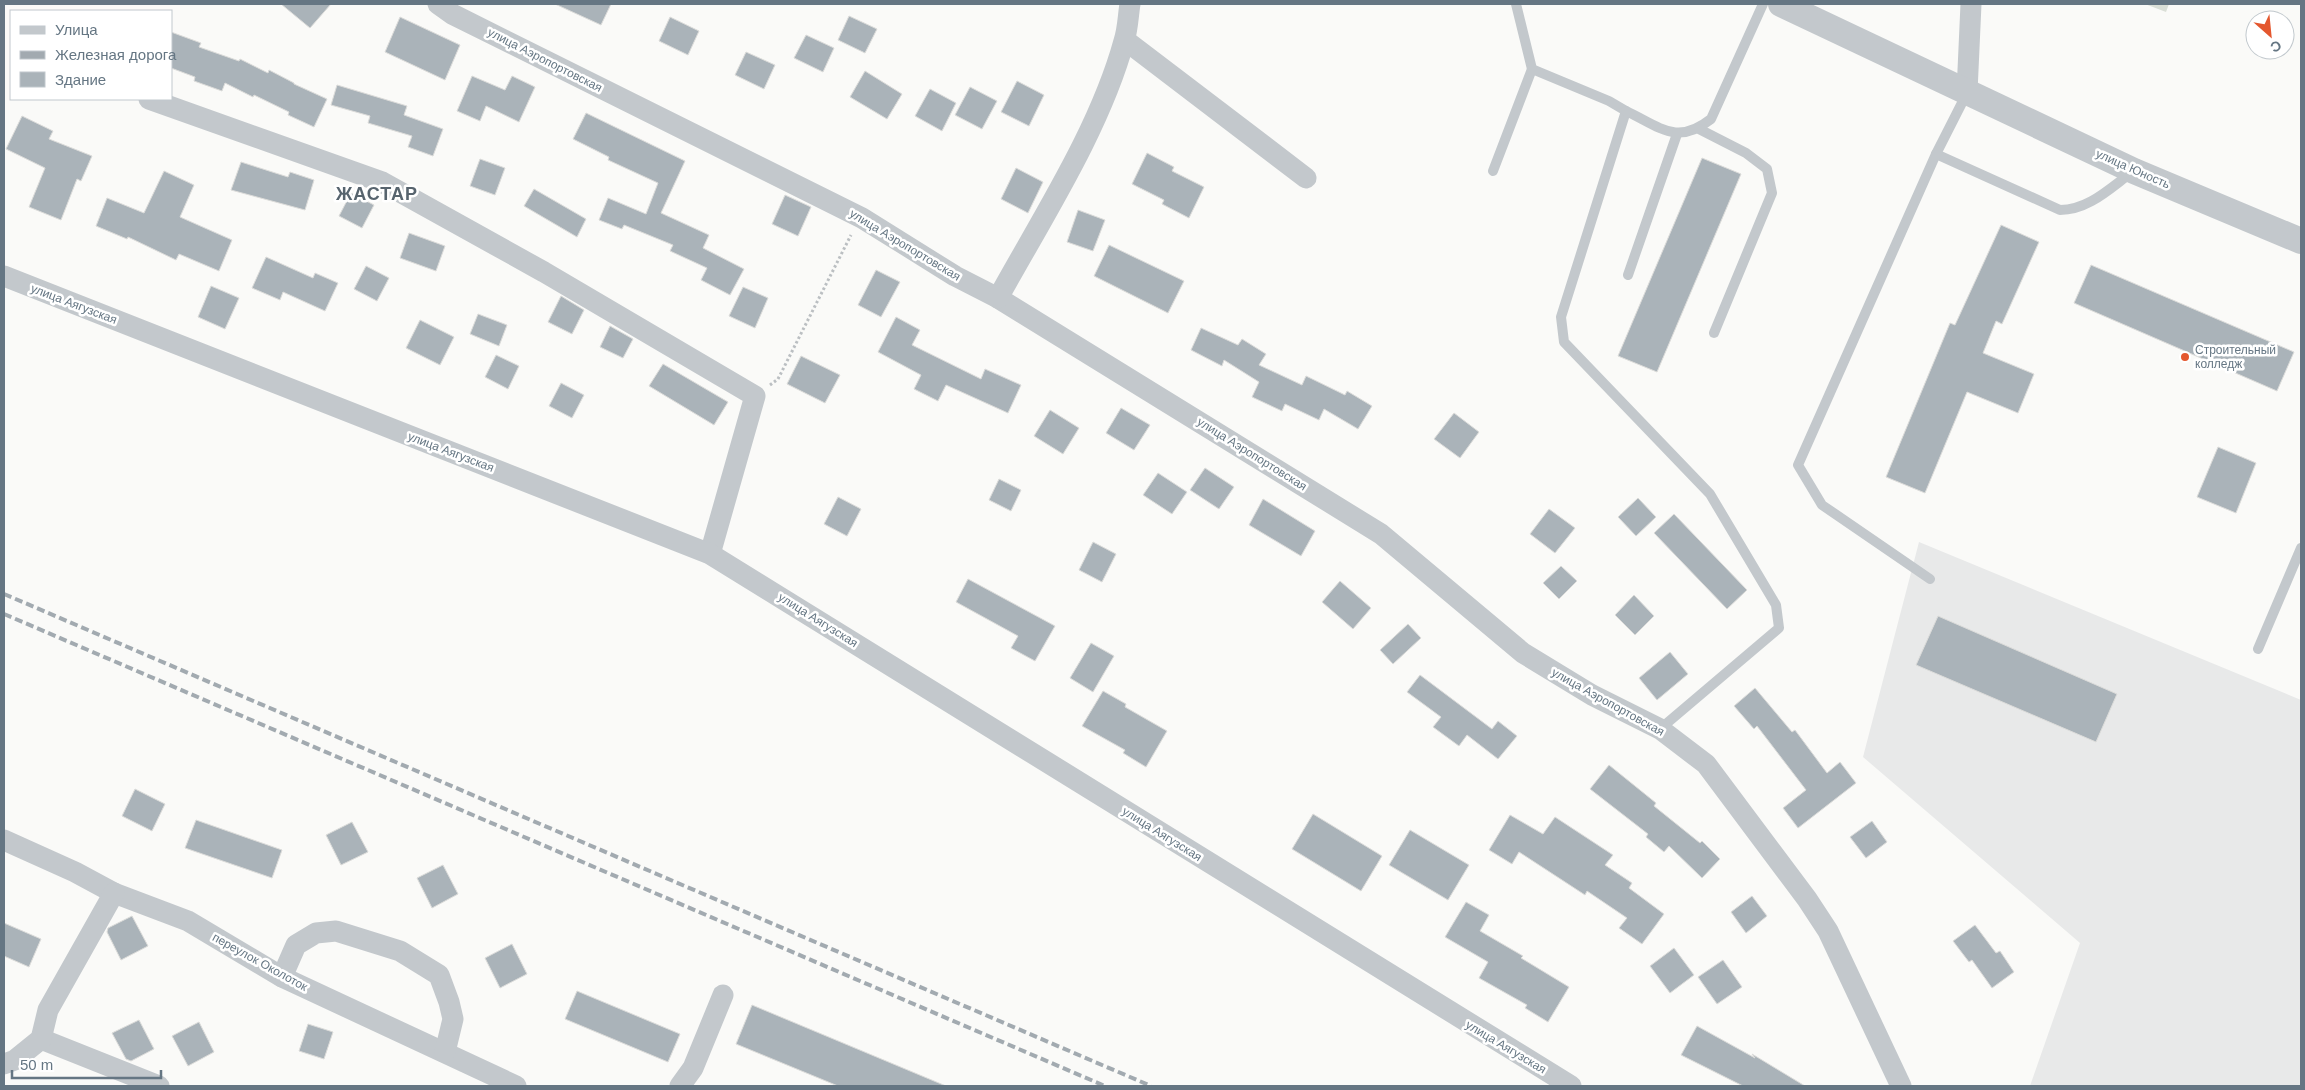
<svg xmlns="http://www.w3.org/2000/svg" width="2305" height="1090" viewBox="0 0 2305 1090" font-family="Arial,sans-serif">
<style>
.built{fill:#e8e9e9}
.green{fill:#dadfd7}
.building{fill:#aab3b9;stroke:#dcdcda}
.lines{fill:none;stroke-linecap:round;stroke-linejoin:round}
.path{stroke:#bbbfc2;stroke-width:3;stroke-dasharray:2.5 2.5;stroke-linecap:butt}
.service{stroke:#c3c8cc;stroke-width:10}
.minor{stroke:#c3c8cc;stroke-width:21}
.tertiary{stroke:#c3c8cc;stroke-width:26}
.rail{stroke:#a2aab0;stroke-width:4;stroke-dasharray:8 4;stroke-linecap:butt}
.poi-dot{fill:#e4572e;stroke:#fff;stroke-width:2}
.labels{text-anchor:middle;stroke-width:5;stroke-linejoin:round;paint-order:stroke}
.street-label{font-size:12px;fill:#657683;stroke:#fff}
.poi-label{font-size:12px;fill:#657683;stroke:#fff;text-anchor:start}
.district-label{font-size:18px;font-weight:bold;letter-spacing:1px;fill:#57646e;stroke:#fff}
</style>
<rect width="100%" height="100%" fill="#fafaf8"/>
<!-- built -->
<polygon class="built" points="1919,542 2301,700 2301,1086 2030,1086 2080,943 1863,757"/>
<!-- green -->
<polygon class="green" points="2145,4 2169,4 2166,12"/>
<!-- building -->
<g class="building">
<polygon points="281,4 331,4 310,28"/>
<polygon points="555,4 611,4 601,25"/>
<polygon points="849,16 877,29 865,53 838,40"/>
<polygon points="400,17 460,45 445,80 385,52"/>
<polygon points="670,17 699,31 688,55 659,41"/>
<polygon points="171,32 201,43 199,47 239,61 240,59 268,73 269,70 294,83 294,84 327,99 314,127 288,115 289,112 254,95 253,97 225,83 222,91 194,81 195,77 171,68"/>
<polygon points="806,35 834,48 823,72 794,58"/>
<polygon points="746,52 775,65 764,89 735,75"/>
<polygon points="865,71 902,94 887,119 850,97"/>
<polygon points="472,76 505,90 512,76 535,87 519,122 486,106 480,121 457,111"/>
<polygon points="1017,81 1044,95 1029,126 1001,112"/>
<polygon points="337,85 407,106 404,115 443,129 433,156 408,147 412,136 368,123 370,116 331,105"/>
<polygon points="970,87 997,101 982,129 955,115"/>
<polygon points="930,89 956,103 942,131 915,116"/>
<polygon points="586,113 685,161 661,213 709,235 703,248 744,269 730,295 701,280 707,268 670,251 673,245 624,225 622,229 599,220 608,198 646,214 658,183 608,160 609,157 573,139"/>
<polygon points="22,116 53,131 49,139 92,156 81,181 77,179 61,220 29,207 45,168 6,149"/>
<polygon points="1147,153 1174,167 1172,171 1204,187 1189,218 1162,204 1164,200 1132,184"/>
<polygon points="1702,158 1741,174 1657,372 1618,356"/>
<polygon points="480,159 505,168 495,195 470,186"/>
<polygon points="241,162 288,177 290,172 314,180 305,210 231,190"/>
<polygon points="1016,168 1043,182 1028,213 1001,199"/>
<polygon points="164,171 194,185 180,217 232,240 219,271 179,254 176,260 128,237 127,239 96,226 107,198 144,213"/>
<polygon points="534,189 586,219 577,237 524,206"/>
<polygon points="351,193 374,205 362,228 339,216"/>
<polygon points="785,195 811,207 798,236 772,224"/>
<polygon points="1078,210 1105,220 1093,251 1067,242"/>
<polygon points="2001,225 2039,242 2002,324 1996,321 1983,353 2034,374 2018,413 1967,392 1925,493 1886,477 1950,323 1955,325"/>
<polygon points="409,233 445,246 436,271 400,258"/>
<polygon points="1109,245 1184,281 1168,313 1094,276"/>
<polygon points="266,257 313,278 315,273 338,283 325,311 283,292 280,300 252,288"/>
<polygon points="2091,265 2294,352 2277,391 2074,303"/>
<polygon points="366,266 389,278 377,301 354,289"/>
<polygon points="876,270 900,282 881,317 858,305"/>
<polygon points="211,286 239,298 225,329 198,317"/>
<polygon points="743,287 768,298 755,328 729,316"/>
<polygon points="561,296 584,310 572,334 548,322"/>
<polygon points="478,314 507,325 499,346 470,334"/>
<polygon points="896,317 920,330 912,345 981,379 985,369 1021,385 1008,413 946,385 938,401 914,389 921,375 878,352"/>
<polygon points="420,320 454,337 440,365 406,348"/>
<polygon points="610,326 633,339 623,358 600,347"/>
<polygon points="1201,328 1238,345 1242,339 1266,354 1259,365 1302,385 1306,376 1345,395 1347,391 1372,406 1358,429 1324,409 1319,420 1285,404 1282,411 1252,397 1259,382 1224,360 1222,366 1191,350"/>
<polygon points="496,355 519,366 508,389 485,377"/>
<polygon points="801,356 840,375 825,403 787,384"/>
<polygon points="663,364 728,402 714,425 649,386"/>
<polygon points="561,383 584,395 572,418 549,406"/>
<polygon points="1121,408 1150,425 1134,450 1106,433"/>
<polygon points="1050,410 1079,428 1063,454 1034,436"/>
<polygon points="1454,413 1479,432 1460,458 1434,439"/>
<polygon points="2218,447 2256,463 2236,513 2197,497"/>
<polygon points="1205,468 1234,487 1219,509 1190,490"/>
<polygon points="1158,473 1187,492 1172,514 1143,495"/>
<polygon points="999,479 1021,490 1011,511 989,500"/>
<polygon points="838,497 861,509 847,536 824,524"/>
<polygon points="1638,498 1656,517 1636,536 1618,517"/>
<polygon points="1263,499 1315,531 1301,556 1249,525"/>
<polygon points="1549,509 1575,528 1555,553 1530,534"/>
<polygon points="1674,514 1747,590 1727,609 1654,533"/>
<polygon points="1093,542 1116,554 1102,582 1079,570"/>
<polygon points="1561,566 1577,581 1559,599 1543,583"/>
<polygon points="968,579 1055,626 1035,661 1011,648 1018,636 956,602"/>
<polygon points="1340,581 1371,608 1353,629 1322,602"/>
<polygon points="1634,595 1654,616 1635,635 1615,615"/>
<polygon points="1938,616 2117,694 2096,742 1916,665"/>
<polygon points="1408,624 1421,638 1393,664 1380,650"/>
<polygon points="1091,643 1114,656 1093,692 1070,678"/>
<polygon points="1670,652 1688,674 1657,700 1639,678"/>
<polygon points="1420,675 1492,729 1498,721 1517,736 1498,759 1467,735 1459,746 1433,727 1441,717 1407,692"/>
<polygon points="1755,688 1792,732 1795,730 1827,773 1840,762 1856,783 1798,828 1783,808 1806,790 1757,726 1754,729 1734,706"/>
<polygon points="1103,691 1126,704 1125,707 1167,731 1146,767 1123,753 1125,750 1082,726"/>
<polygon points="1609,765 1656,803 1654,806 1700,843 1702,841 1720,859 1702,878 1669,846 1664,852 1646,837 1648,834 1590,789"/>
<polygon points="135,789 165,804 152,831 122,816"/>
<polygon points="1313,814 1382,856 1361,891 1292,849"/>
<polygon points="1510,815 1543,834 1555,817 1613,855 1605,865 1632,883 1629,888 1664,914 1642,944 1619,928 1627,918 1587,891 1585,895 1519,852 1512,864 1489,850"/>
<polygon points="196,820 282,850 272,878 185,848"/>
<polygon points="1872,821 1887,842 1866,858 1850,837"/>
<polygon points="352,822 368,852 341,865 326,835"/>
<polygon points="1410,830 1469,865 1448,900 1389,865"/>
<polygon points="443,865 458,894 432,908 417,878"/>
<polygon points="1752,896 1767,916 1746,933 1731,912"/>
<polygon points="1466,902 1489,915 1480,931 1523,956 1521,958 1569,987 1548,1022 1525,1008 1527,1005 1479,978 1488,962 1445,937"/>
<polygon points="132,916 148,946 121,960 107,932 108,928"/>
<polygon points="4,923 41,939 29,967 4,956"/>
<polygon points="1975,925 1996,953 2000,951 2014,972 1992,988 1972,960 1969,962 1953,941"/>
<polygon points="512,944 527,974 500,988 485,958"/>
<polygon points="1674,948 1694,975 1670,993 1650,966"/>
<polygon points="1723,960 1742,987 1717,1004 1698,977"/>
<polygon points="577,991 680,1034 668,1062 565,1019"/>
<polygon points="752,1005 946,1086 838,1086 736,1044"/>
<polygon points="139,1020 154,1049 131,1061 126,1059 112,1033"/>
<polygon points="199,1022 214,1052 188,1066 172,1036"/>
<polygon points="308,1024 333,1032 324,1059 299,1051"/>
<polygon points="1697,1026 1755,1058 1752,1054 1805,1086 1743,1086 1681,1055"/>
</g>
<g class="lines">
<!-- path -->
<polyline class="path" points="770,385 778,379 851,235"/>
<!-- service -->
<g class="service">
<polyline points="1516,4 1532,69 1609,101 1626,111 1561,317 1564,342 1710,494 1776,605 1779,628 1660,729"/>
<path d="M1626 111C1660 127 1677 146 1711 119L1763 4"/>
<polyline points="1699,129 1746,153 1767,169 1772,193 1714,333"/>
<path d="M1936 154 2060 210C2088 210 2109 189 2131 173"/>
<polyline points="1493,171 1532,69"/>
<polyline points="1628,275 1677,134"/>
<polyline points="1930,579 1822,505 1798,465 1936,154 1967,93"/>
<polyline points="2258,649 2301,548"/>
</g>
<!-- minor -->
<g class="minor">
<polyline points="438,4 452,14 862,218 955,276 998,298 1381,534 1523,653 1592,695 1660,729 1706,764 1807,899 1828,931 1901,1086"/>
<polyline points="1125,40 1306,178"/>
<polyline points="1967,92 1971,4"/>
<polyline points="149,99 382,182 544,272 755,396 710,554"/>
<polyline points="4,276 710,554 1571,1086"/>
<path d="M998 298C1042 218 1100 129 1124 41 1128 29 1128 16 1130 4"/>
<polyline points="4,840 75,872 114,893 188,921 282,977 516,1086"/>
<polyline points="282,977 296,945 316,933 336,931 400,951 439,975 449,1002 453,1019 445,1052"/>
<polyline points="41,1039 159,1086"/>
<polyline points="4,1064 15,1060 41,1039 48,1010 114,893"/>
<polyline points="680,1086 693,1068 723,995"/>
</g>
<!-- tertiary -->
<polyline class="tertiary" points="1781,4 2134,171 2301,241"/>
<!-- rail -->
<g class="rail">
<polyline points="4,594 1151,1086"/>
<polyline points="4,614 1105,1086"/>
</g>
</g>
<!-- markers -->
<circle class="poi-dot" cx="2185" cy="357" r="5"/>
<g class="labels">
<!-- street labels -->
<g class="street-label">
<text transform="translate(545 60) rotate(27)" y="4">улица Аэропортовская</text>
<text transform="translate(2133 169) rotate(24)" y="4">улица Юность</text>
<text transform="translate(905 245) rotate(31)" y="4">улица Аэропортовская</text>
<text transform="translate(74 304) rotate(21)" y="4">улица Аягузская</text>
<text transform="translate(451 452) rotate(21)" y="4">улица Аягузская</text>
<text transform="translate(1252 454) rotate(32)" y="4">улица Аэропортовская</text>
<text transform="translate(818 620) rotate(32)" y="4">улица Аягузская</text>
<text transform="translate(1608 702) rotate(29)" y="4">улица Аэропортовская</text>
<text transform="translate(1162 834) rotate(32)" y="4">улица Аягузская</text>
<text transform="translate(260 962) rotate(29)" y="4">переулок Околоток</text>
<text transform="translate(1506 1047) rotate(31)" y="4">улица Аягузская</text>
</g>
<!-- poi labels -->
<g class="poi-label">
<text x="2195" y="354">Строительный<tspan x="2195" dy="14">колледж</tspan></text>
</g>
<!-- district labels -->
<g class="district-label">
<text x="377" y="200">ЖАСТАР</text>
</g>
</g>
<!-- border -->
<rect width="2305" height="1090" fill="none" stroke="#657683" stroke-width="10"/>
<!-- legend -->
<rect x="10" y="10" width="162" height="90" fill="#ffffff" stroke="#c1c8cd"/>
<rect x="20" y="26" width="25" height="8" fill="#c3c8cc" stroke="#c1c8cd"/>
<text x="55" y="35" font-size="15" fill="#657683">Улица</text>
<rect x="20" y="51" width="25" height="8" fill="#a2aab0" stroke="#c1c8cd"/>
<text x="55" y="60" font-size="15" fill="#657683">Железная дорога</text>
<rect x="20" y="72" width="25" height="15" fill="#aab3b9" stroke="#c1c8cd"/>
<text x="55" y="85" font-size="15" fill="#657683">Здание</text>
<!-- north arrow -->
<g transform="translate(2270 35) rotate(153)"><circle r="24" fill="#ffffff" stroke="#c1c8cd"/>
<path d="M0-4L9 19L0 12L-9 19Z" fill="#e4572e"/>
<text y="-8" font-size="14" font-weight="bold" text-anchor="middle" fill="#657683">С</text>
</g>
<!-- scale -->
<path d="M12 1070v8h149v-8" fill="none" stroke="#657683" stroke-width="2.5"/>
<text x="20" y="1070" font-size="15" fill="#657683" stroke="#ffffff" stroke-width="4" paint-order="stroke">50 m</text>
</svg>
